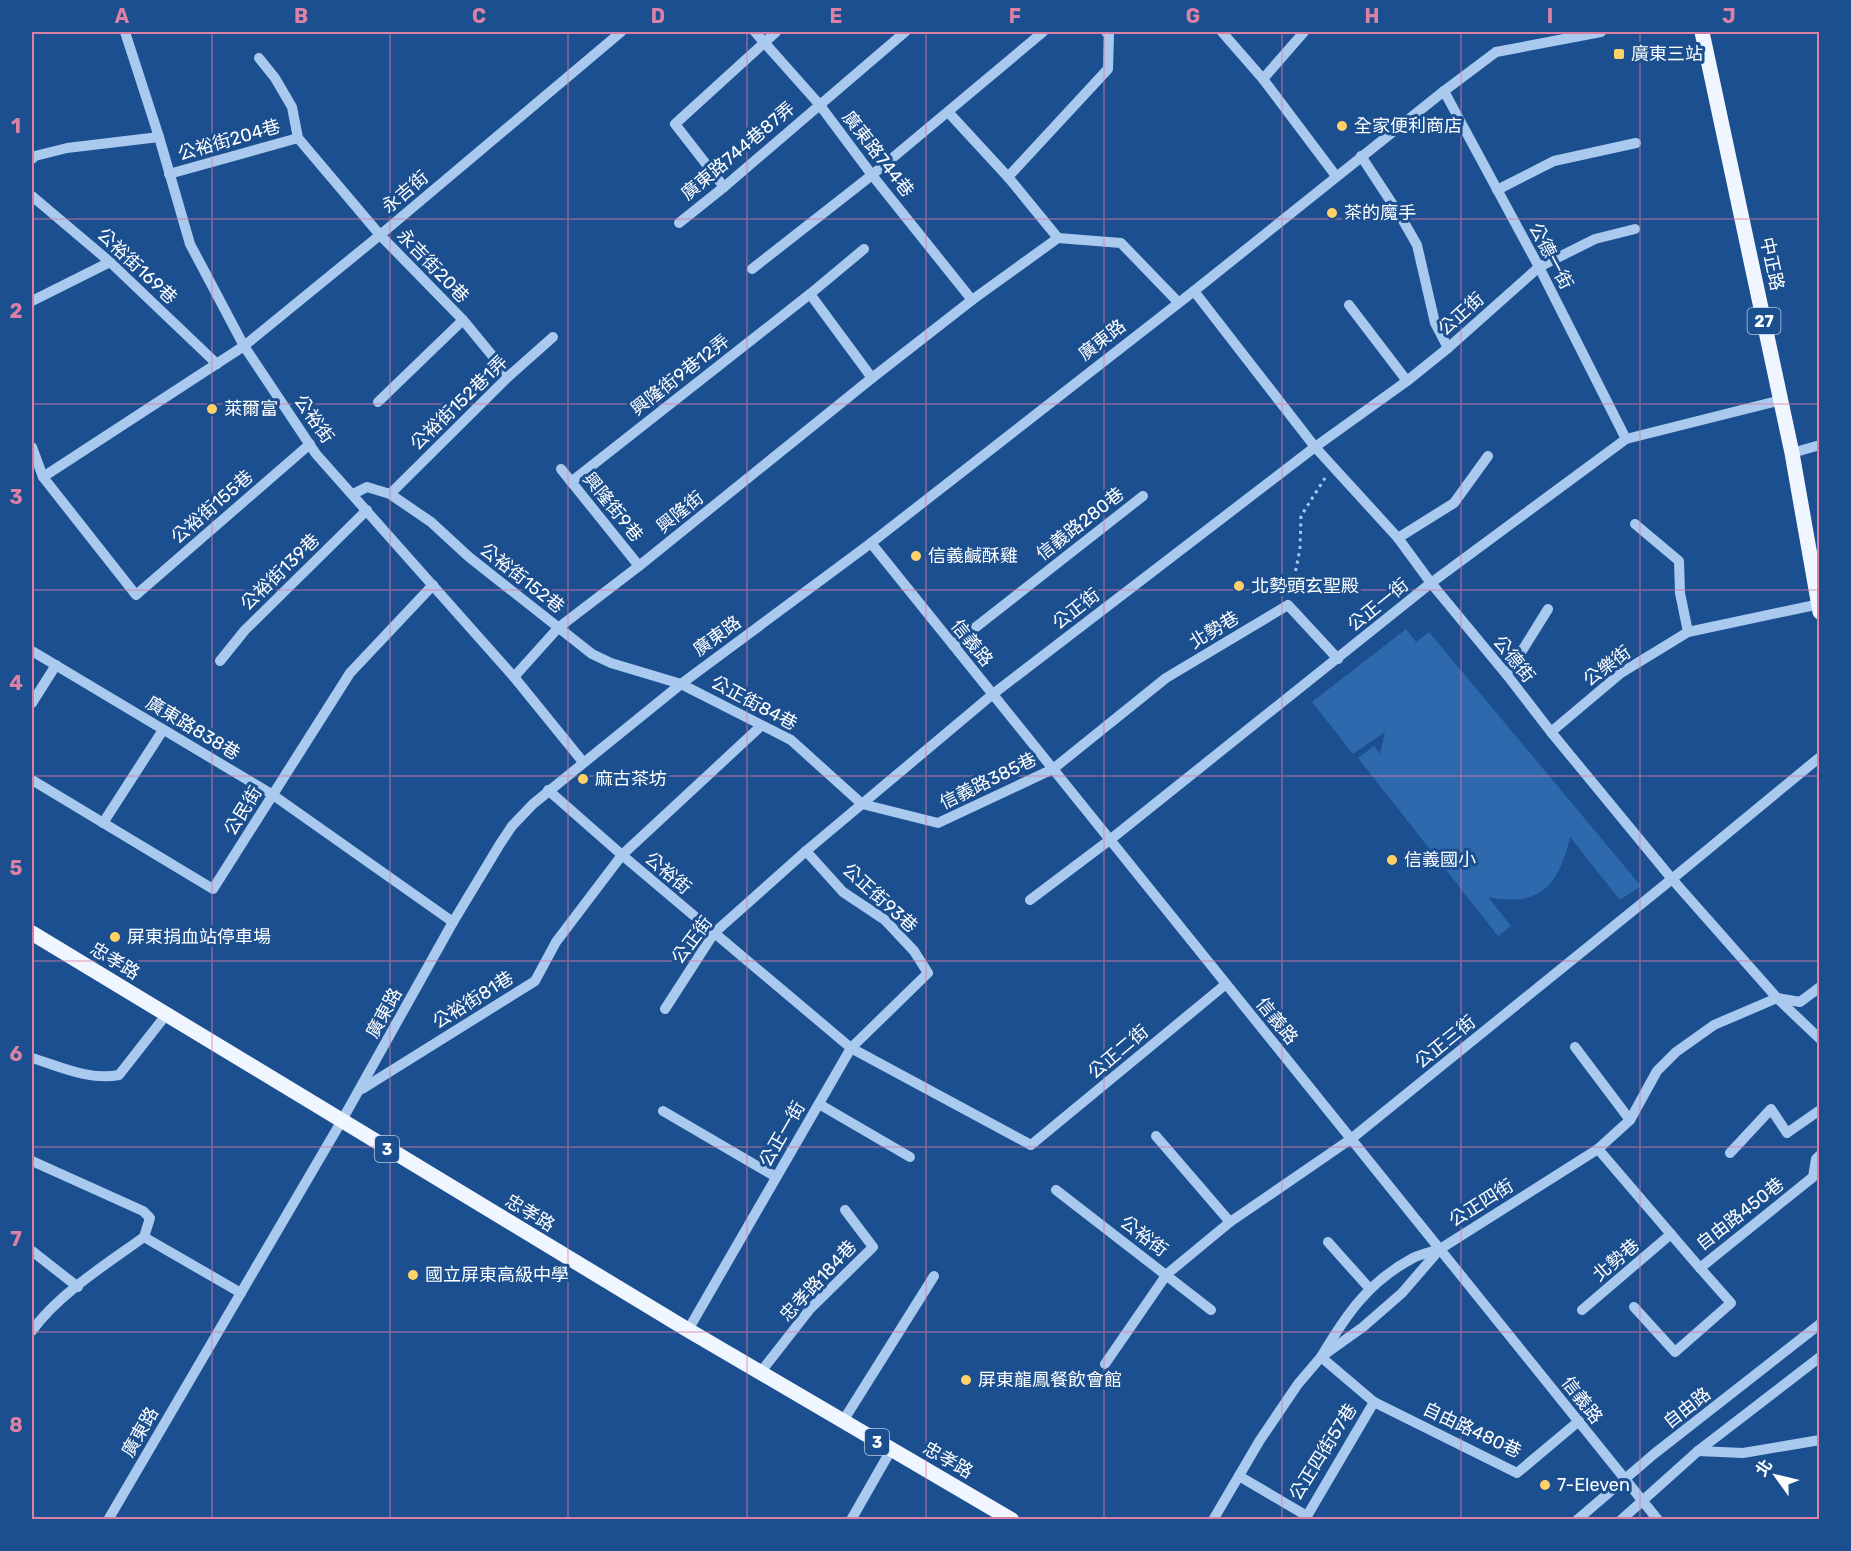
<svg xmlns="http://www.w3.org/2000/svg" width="1851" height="1551" viewBox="0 0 1851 1551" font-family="Rubik,'Noto Sans TC',sans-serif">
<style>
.green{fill:#2e69ad}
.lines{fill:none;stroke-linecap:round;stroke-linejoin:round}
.path{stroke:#a9c9ee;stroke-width:3;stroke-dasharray:3 4.5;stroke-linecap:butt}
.minor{stroke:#a9c9ee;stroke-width:10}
.major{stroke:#f0f6ff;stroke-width:15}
.grid{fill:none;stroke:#dd80a5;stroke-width:1.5;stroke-opacity:0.55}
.poi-dot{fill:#ffd166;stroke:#1b4f8f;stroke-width:2}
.labels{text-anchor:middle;stroke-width:6;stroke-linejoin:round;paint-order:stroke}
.shield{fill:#1b4f8f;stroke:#bbcadd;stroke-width:1.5}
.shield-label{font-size:16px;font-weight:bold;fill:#fff}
.poi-label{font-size:18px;fill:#fff;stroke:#1b4f8f;text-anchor:start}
.street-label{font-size:18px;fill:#fff;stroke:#1b4f8f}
.neatline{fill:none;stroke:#dd80a5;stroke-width:2}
.grid-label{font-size:20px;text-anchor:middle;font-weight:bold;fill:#dd80a5}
</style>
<rect width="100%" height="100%" fill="#1b4f8f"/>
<!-- green -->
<path class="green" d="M1406 629 1416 642 1429 632 1641 886 1620 900 1570 837C1559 885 1540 908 1488 897L1511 926 1498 936 1358 758 1374 746 1380 754 1385 732 1353 754 1312 702Z"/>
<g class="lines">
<!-- path -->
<polyline class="path" points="1291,593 1300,549 1301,516 1325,478"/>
<!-- minor -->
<g class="minor">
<polyline points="125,32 159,137 190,244 244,346 316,454 514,677 583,762"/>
<polyline points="755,32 819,104 872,175 972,300"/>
<polyline points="1222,32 1263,79 1336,176"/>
<polyline points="259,58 275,78 292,107 298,138 380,235 463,320 509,376"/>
<polyline points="1263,79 1304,32"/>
<polyline points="1444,91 1539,267 1626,439"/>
<polyline points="949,113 1008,177 1058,238"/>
<polyline points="1361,156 1401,217 1417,245 1435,323 1448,348"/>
<polyline points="32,159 35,156 67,148 159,137"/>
<polyline points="169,174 298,138"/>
<polyline points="1008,177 1108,69 1109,34 1106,32"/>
<polyline points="724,187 675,124 776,32"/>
<polyline points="1497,190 1554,161 1636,143"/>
<polyline points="32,196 110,262 217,364"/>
<polyline points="679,223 724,187 905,32"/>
<polyline points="864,249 810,294 872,378"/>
<polyline points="752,269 872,175 1043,32"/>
<polyline points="1194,291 1315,447 1398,538 1431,583 1507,675 1551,732 1672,879 1777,998 1820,1039"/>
<polyline points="32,301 110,262"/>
<polyline points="1349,305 1407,381"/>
<polyline points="378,402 463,320"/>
<polyline points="32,447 43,477 136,595 310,444"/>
<polyline points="1792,453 1820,445"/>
<polyline points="561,469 639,566"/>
<polyline points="43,477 244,346 380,235 621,32"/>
<polyline points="571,482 810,294"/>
<polyline points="353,494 367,487 390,494 431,522 469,557 592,654 611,663 681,684 791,740 862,804 938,823 1053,769 1166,678 1288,605 1338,659"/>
<polyline points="390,494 509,376 553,337"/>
<polyline points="1635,524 1679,561 1680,593 1688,632"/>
<polyline points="1398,538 1454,503 1488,456"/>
<polyline points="871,543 1658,1520"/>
<polyline points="953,645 1143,496"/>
<polyline points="32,651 273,795 453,922"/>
<polyline points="220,661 245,630 367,510"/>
<polyline points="1507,675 1548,609"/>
<polyline points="514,677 558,628 639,566 872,378 972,300 1058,238 1121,243 1178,302"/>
<polyline points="32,703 56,665"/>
<polyline points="1551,732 1621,673 1688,632 1820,604"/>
<polyline points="32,780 213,889 350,673 433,585"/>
<polyline points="548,790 622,855 851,1048 1031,1145 1226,984"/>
<polyline points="103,823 163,730"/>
<polyline points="1030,900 1111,839 1431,583 1626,439 1781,400"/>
<polyline points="665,1009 714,933 806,851 993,694 1315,447 1407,381 1448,348 1539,267 1595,239 1635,229"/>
<polyline points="1575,1047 1630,1120"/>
<path d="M32 1058C59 1066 90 1081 119 1075L166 1015"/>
<polyline points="362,1089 535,981 556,942 622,855 761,726"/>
<polyline points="819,1104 910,1157"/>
<polyline points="663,1111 776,1177"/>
<polyline points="1156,1136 1230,1222"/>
<polyline points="1598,1149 1700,1268"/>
<polyline points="1730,1153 1771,1109 1787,1133 1820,1110"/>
<polyline points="32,1161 143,1211 150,1218 144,1237"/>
<polyline points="1056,1190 1211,1310"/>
<polyline points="144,1237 241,1293"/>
<polyline points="1328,1242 1370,1289"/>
<polyline points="32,1251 78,1287"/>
<polyline points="1634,1307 1675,1352 1731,1303 1700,1268 1813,1177 1816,1159 1820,1155"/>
<polyline points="1582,1310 1671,1234"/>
<polyline points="688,1330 851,1048 928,973 914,951 885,920 843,892 806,851"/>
<path d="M32 1331C57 1295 108 1263 144 1237"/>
<polyline points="1105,1364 1167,1274 1230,1222 1351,1139 1672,879 1820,757"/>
<polyline points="760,1373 810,1309 873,1247 845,1210"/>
<polyline points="1374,1402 1517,1473 1579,1421"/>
<polyline points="843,1421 934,1276"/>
<polyline points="1698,1451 1743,1453 1820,1440"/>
<path d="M1239 1476 1307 1516 1374 1402 1321 1357C1346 1315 1368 1282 1413 1258 1421 1254 1431 1252 1440 1249"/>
<polyline points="108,1520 341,1122 453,922 500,844 512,826 533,804 681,684 871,543 1194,291 1444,91 1496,52 1601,32"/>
<polyline points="851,1520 891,1450"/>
<polyline points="1213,1520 1260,1440 1298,1384 1321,1357 1363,1327 1402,1293 1440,1249 1598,1149 1630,1120 1657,1071 1676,1052 1714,1025 1777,998 1800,1002 1820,987"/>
<polyline points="1577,1520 1654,1454 1820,1324"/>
<polyline points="1621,1520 1698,1451 1820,1357"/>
</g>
<!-- major -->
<g class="major">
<polyline points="1702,32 1792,453 1820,612"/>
<polyline points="32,933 688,1330 1012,1520"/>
</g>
</g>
<!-- grid -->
<path class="grid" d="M212 32V1520M390 32V1520M568 32V1520M747 32V1520M926 32V1520M1104 32V1520M1282 32V1520M1461 32V1520M1640 32V1520M32 219H1820M32 404H1820M32 590H1820M32 776H1820M32 961H1820M32 1147H1820M32 1332H1820"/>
<!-- markers -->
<g class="poi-dot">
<rect x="1613" y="48" width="12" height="12" rx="3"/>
<circle cx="1342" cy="126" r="6"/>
<circle cx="1332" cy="213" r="6"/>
<circle cx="212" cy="409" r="6"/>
<circle cx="916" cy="556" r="6"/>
<circle cx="1239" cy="586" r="6"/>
<circle cx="583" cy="779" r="6"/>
<circle cx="1392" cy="860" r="6"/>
<circle cx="115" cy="937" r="6"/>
<circle cx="413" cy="1275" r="6"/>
<circle cx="966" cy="1380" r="6"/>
<circle cx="1545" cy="1485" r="6"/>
</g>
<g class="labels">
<!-- shield labels -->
<g class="shield">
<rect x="1747.5" y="308" width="33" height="26" rx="4.5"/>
<rect x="375" y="1136" width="24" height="26" rx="4.5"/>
<rect x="865" y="1429" width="24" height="26" rx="4.5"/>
</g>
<g class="shield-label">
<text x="1764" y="327">27</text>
<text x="387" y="1155">3</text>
<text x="877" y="1448">3</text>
</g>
<!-- poi labels -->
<g class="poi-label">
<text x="1631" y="60">廣東三站</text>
<text x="1354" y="132">全家便利商店</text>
<text x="1344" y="219">茶的魔手</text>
<text x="224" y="415">萊爾富</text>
<text x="928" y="562">信義鹹酥雞</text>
<text x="1251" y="592">北勢頭玄聖殿</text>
<text x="595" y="785">麻古茶坊</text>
<text x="1404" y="866">信義國小</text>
<text x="127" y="943">屏東捐血站停車場</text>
<text x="425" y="1281">國立屏東高級中學</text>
<text x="978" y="1386">屏東龍鳳餐飲會館</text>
<text x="1557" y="1491">7-Eleven</text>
</g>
<!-- street labels -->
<g class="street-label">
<text transform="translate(229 140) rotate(-16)" y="6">公裕街204巷</text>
<text transform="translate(738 151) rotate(-40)" y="6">廣東路744巷87弄</text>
<text transform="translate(878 154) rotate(52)" y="6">廣東路744巷</text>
<text transform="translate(405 192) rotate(-40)" y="6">永吉街</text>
<text transform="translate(1551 256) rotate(62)" y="6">公德一街</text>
<text transform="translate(1772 264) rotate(78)" y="6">中正路</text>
<text transform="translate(137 266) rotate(43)" y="6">公裕街169巷</text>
<text transform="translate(433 266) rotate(46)" y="6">永吉街20巷</text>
<text transform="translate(1461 314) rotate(-42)" y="6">公正街</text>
<text transform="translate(1102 340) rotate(-38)" y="6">廣東路</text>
<text transform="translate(680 375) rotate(-38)" y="6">興隆街9巷12弄</text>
<text transform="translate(459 403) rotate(-44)" y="6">公裕街152巷1弄</text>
<text transform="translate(314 419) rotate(55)" y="6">公裕街</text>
<text transform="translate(212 507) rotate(-41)" y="6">公裕街155巷</text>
<text transform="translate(613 507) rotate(51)" y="6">興隆街9巷</text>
<text transform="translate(680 512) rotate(-39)" y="6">興隆街</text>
<text transform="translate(1080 524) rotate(-38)" y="6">信義路280巷</text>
<text transform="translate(280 572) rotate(-44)" y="6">公裕街139巷</text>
<text transform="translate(522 578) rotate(38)" y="6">公裕街152巷</text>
<text transform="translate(1378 605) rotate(-39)" y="6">公正一街</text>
<text transform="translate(1076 609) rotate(-38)" y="6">公正街</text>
<text transform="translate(1214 630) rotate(-31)" y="6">北勢巷</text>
<text transform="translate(717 636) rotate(-36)" y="6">廣東路</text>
<text transform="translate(972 643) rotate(51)" y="6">信義路</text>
<text transform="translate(1514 659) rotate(51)" y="6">公德街</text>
<text transform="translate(1607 666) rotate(-37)" y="6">公樂街</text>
<text transform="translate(754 703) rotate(28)" y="6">公正街84巷</text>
<text transform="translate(193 728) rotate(31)" y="6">廣東路838巷</text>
<text transform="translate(988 781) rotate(-26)" y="6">信義路385巷</text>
<text transform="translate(243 811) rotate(-58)" y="6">公民街</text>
<text transform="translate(668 873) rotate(40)" y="6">公裕街</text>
<text transform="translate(880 898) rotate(42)" y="6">公正街93巷</text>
<text transform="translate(692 940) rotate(-53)" y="6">公正街</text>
<text transform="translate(115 961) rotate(31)" y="6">忠孝路</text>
<text transform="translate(473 1000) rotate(-32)" y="6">公裕街81巷</text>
<text transform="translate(384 1013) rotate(-61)" y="6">廣東路</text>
<text transform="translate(1277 1021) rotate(51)" y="6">信義路</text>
<text transform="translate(1445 1042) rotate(-39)" y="6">公正三街</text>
<text transform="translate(1118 1052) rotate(-40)" y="6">公正二街</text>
<text transform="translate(782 1134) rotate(-60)" y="6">公正一街</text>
<text transform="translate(1481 1203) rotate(-32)" y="6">公正四街</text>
<text transform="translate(530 1213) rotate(31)" y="6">忠孝路</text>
<text transform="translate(1740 1214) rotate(-38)" y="6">自由路450巷</text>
<text transform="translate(1144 1236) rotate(37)" y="6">公裕街</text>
<text transform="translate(1616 1260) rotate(-40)" y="6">北勢巷</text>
<text transform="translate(818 1281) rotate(-47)" y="6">忠孝路184巷</text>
<text transform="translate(1582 1400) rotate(52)" y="6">信義路</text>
<text transform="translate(1687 1408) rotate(-38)" y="6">自由路</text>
<text transform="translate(1472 1430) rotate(25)" y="6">自由路480巷</text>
<text transform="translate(140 1432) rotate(-60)" y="6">廣東路</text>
<text transform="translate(1323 1452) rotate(-58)" y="6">公正四街57巷</text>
<text transform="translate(948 1460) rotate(30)" y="6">忠孝路</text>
</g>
</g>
<!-- border -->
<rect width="1851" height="1551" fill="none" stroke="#1b4f8f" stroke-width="66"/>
<!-- north arrow -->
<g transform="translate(1776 1476) rotate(304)" stroke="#1b4f8f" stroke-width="4.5" paint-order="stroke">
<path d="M0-4.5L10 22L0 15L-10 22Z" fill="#ffffff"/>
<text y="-9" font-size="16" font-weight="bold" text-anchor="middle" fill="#ffffff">北</text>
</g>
<rect x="33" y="33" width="1785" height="1485" class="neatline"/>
<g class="grid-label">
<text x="122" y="23">A</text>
<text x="301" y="23">B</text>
<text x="479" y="23">C</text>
<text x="658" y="23">D</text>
<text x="836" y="23">E</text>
<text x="1015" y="23">F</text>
<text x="1193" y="23">G</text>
<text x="1372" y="23">H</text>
<text x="1550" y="23">I</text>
<text x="1729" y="23">J</text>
<text x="16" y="133">1</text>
<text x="16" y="318">2</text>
<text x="16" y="504">3</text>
<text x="16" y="690">4</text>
<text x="16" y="875">5</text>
<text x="16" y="1061">6</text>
<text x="16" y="1246">7</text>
<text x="16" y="1432">8</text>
</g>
</svg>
